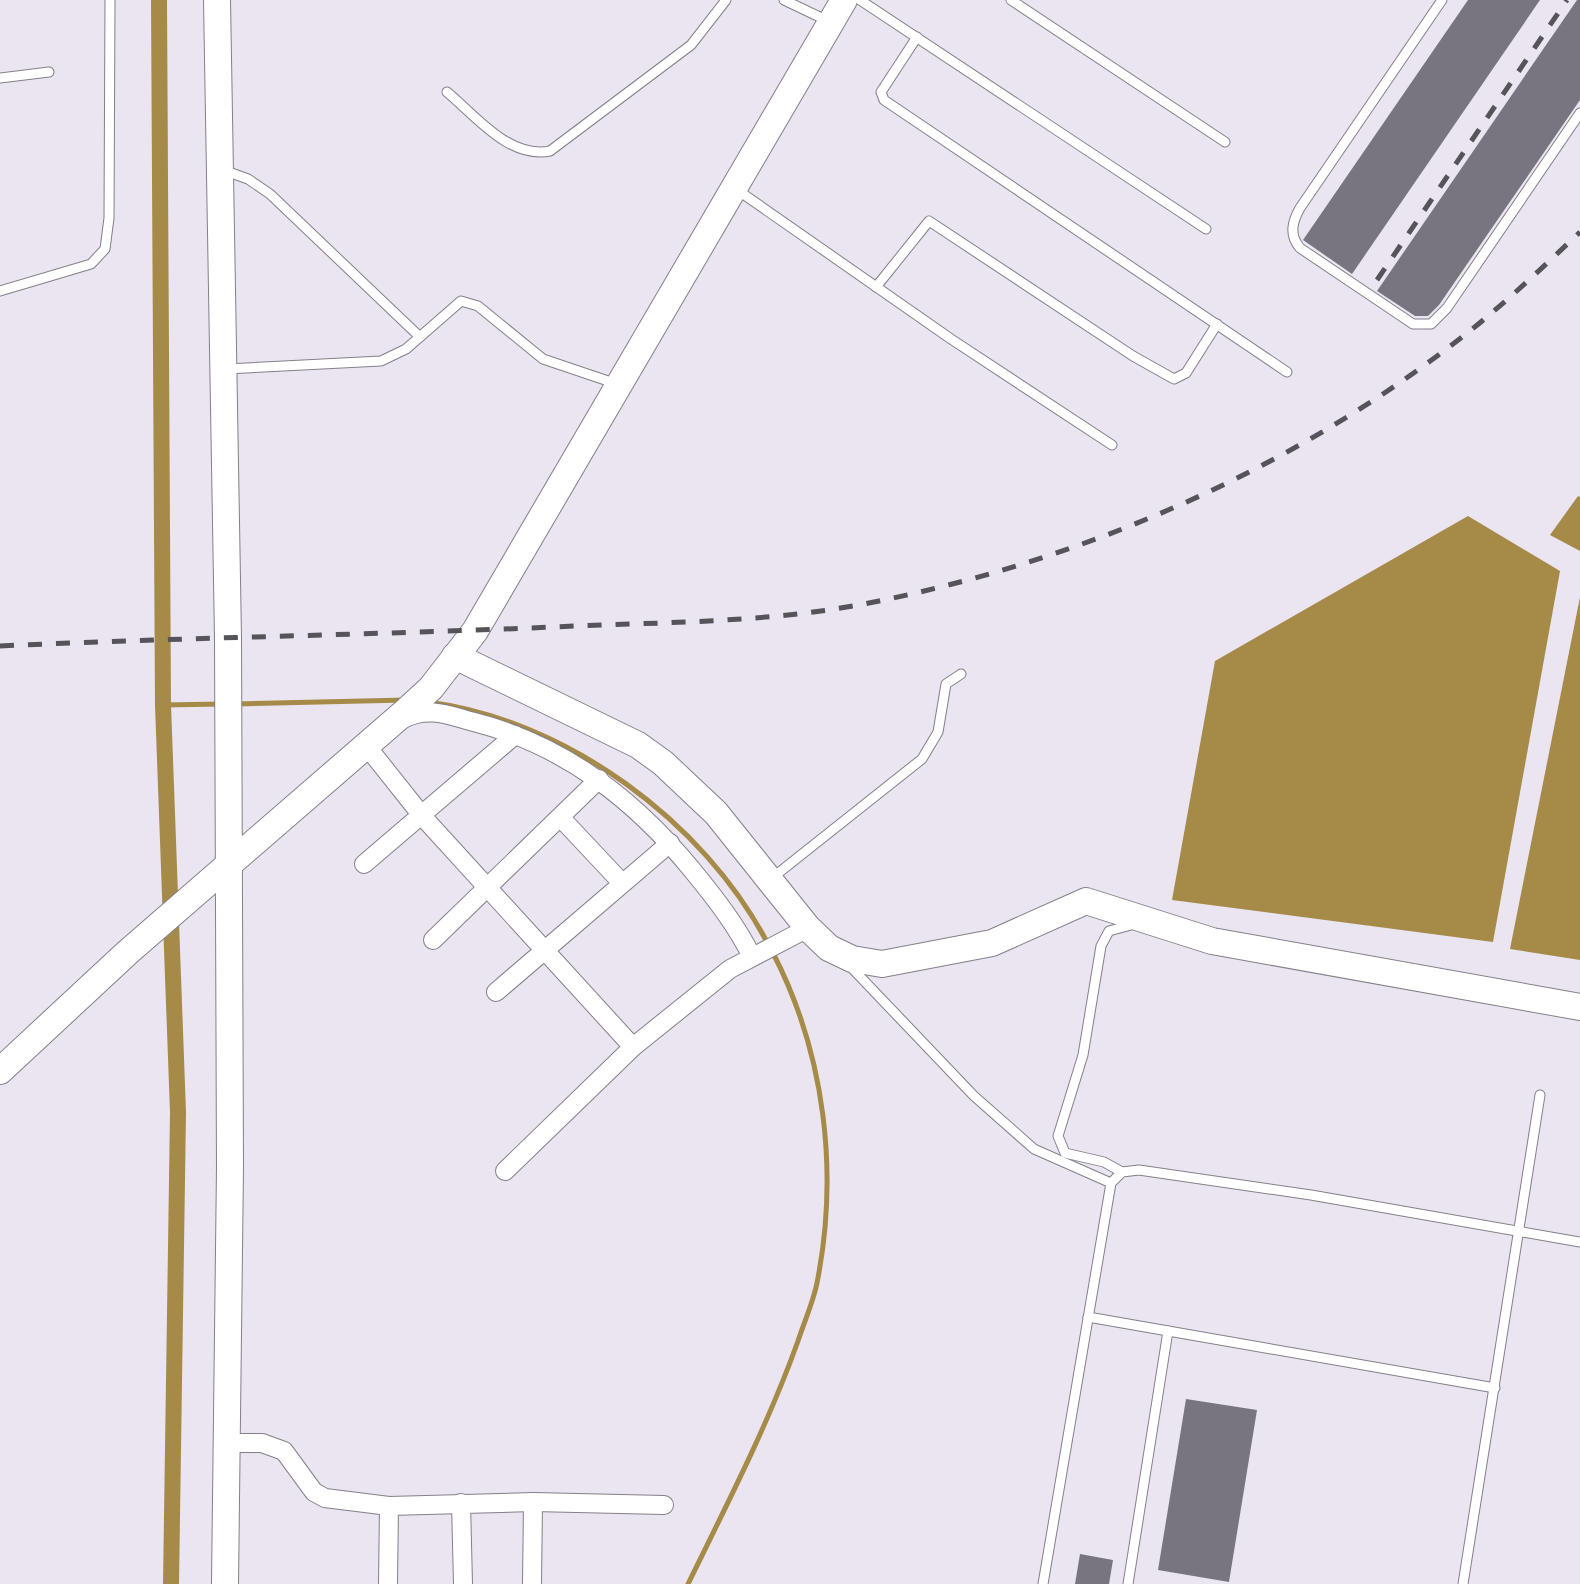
<svg xmlns="http://www.w3.org/2000/svg" width="1580" height="1584" viewBox="0 0 1580 1584" font-family="'Roboto Condensed',sans-serif">
<style>
.water{fill:#a68a48}
.lines{fill:none;stroke-linecap:round;stroke-linejoin:round}
.stream{stroke:#a68a48;stroke-width:5}
.canal{stroke:#a68a48;stroke-width:16}
.building{fill:#79757e}
.lane-casing{stroke:#847f89;stroke-width:11}
.street-casing{stroke:#847f89;stroke-width:20}
.secondary-casing{stroke:#847f89;stroke-width:28}
.lane{stroke:#fff;stroke-width:9}
.street{stroke:#fff;stroke-width:18}
.secondary{stroke:#fff;stroke-width:26}
.rail{stroke:#565359;stroke-width:5;stroke-dasharray:14 14;stroke-linecap:butt}
</style>
<rect width="100%" height="100%" fill="#eae5f0"/>
<!-- water -->
<g class="water">
<polygon points="1578,496 1580,497 1580,551 1550,535"/>
<polygon points="1468,516 1560,571 1493,942 1172,900 1215,661"/>
<polygon points="1580,597 1580,960 1510,949"/>
</g>
<g class="lines">
<!-- stream -->
<g class="stream">
<path d="M428 702C566 720 704 821 768 944"/>
<polyline points="236,704 406,700"/>
<polyline points="163,705 222,704"/>
<path d="M688 1584C727 1504 768 1425 798 1341 804 1322 813 1303 817 1283 839 1172 825 1054 773 953"/>
</g>
<!-- canal -->
<polyline class="canal" points="159,0 163,705 178,1112 171,1584"/>
</g>
<!-- building -->
<g class="building">
<polygon points="1468,0 1540,0 1352,274 1303,240"/>
<polygon points="1577,0 1580,0 1580,100 1439,305 1428,316 1415,316 1377,291"/>
<polygon points="1186,1399 1257,1410 1229,1582 1158,1570"/>
<polygon points="1080,1554 1113,1560 1109,1584 1075,1584"/>
</g>
<g class="lines">
<!-- lane casing -->
<g class="lane-casing">
<g id="lane">
<polyline points="784,0 828,21"/>
<polyline points="860,0 1206,229"/>
<polyline points="1011,0 1225,142"/>
<path d="M1442 0 1300 208C1292 222 1289 235 1300 248L1413 324H1431L1447 308 1580 113"/>
<polyline points="917,37 881,92 884,100 1287,372"/>
<polyline points="0,78 49,72"/>
<path d="M447 92C476 116 509 159 550 151L691 45 726 0"/>
<polyline points="223,170 248,179 270,194 420,337"/>
<polyline points="736,189 951,339 1112,445"/>
<polyline points="876,287 929,221 1133,356 1174,379 1186,373 1217,324"/>
<polyline points="0,291 91,264 105,249 109,218 110,0"/>
<polyline points="226,369 381,361 406,349 461,301 478,306 543,359 617,384"/>
<polyline points="772,878 922,759 938,732 946,684 961,674"/>
<polyline points="848,964 974,1096 1034,1149 1111,1183"/>
<polyline points="1122,1172 1104,1162 1065,1153 1058,1136 1083,1055 1101,946 1109,931 1131,925"/>
<polyline points="1088,1317 1495,1388"/>
<polyline points="1043,1584 1111,1183 1122,1172 1139,1170 1311,1195 1580,1242"/>
<polyline points="1128,1584 1168,1331"/>
<polyline points="1463,1584 1540,1095"/>
</g>
</g>
<!-- street casing -->
<g class="street-casing">
<g id="street">
<path d="M403 719C428 706 448 715 474 722 565 745 635 800 693 871 715 898 737 926 752 957"/>
<polyline points="365,744 423,817 633,1047"/>
<polyline points="561,818 622,883"/>
<polyline points="364,864 515,735"/>
<polyline points="433,940 599,779"/>
<polyline points="496,992 670,843"/>
<polyline points="505,1171 633,1047 730,969 808,928"/>
<polyline points="225,1443 262,1443 284,1451 314,1492 325,1498 389,1506 533,1502 664,1505"/>
<polyline points="461,1503 463,1584"/>
<polyline points="388,1584 389,1506"/>
<polyline points="532,1584 533,1502"/>
</g>
</g>
<!-- secondary casing -->
<g class="secondary-casing">
<g id="secondary">
<polyline points="217,0 228,638 230,1167 225,1584"/>
<polyline points="455,656 638,745 663,763 716,813 808,928 829,948 852,959 882,964 992,943 1086,901 1212,941 1580,1007"/>
<polyline points="0,1071 128,952 406,711 431,688 475,631 844,0"/>
</g>
</g>
<!-- lane -->
<use href="#lane" class="lane"/>
<!-- street -->
<use href="#street" class="street"/>
<!-- secondary -->
<use href="#secondary" class="secondary"/>
<!-- rail -->
<g class="rail">
<polyline points="1377,280 1567,0"/>
<path d="M0 646C192 637 384 635 575 626 676 622 779 622 879 601 1084 559 1286 472 1453 344 1498 310 1539 271 1580 232"/>
</g>
</g>
</svg>
